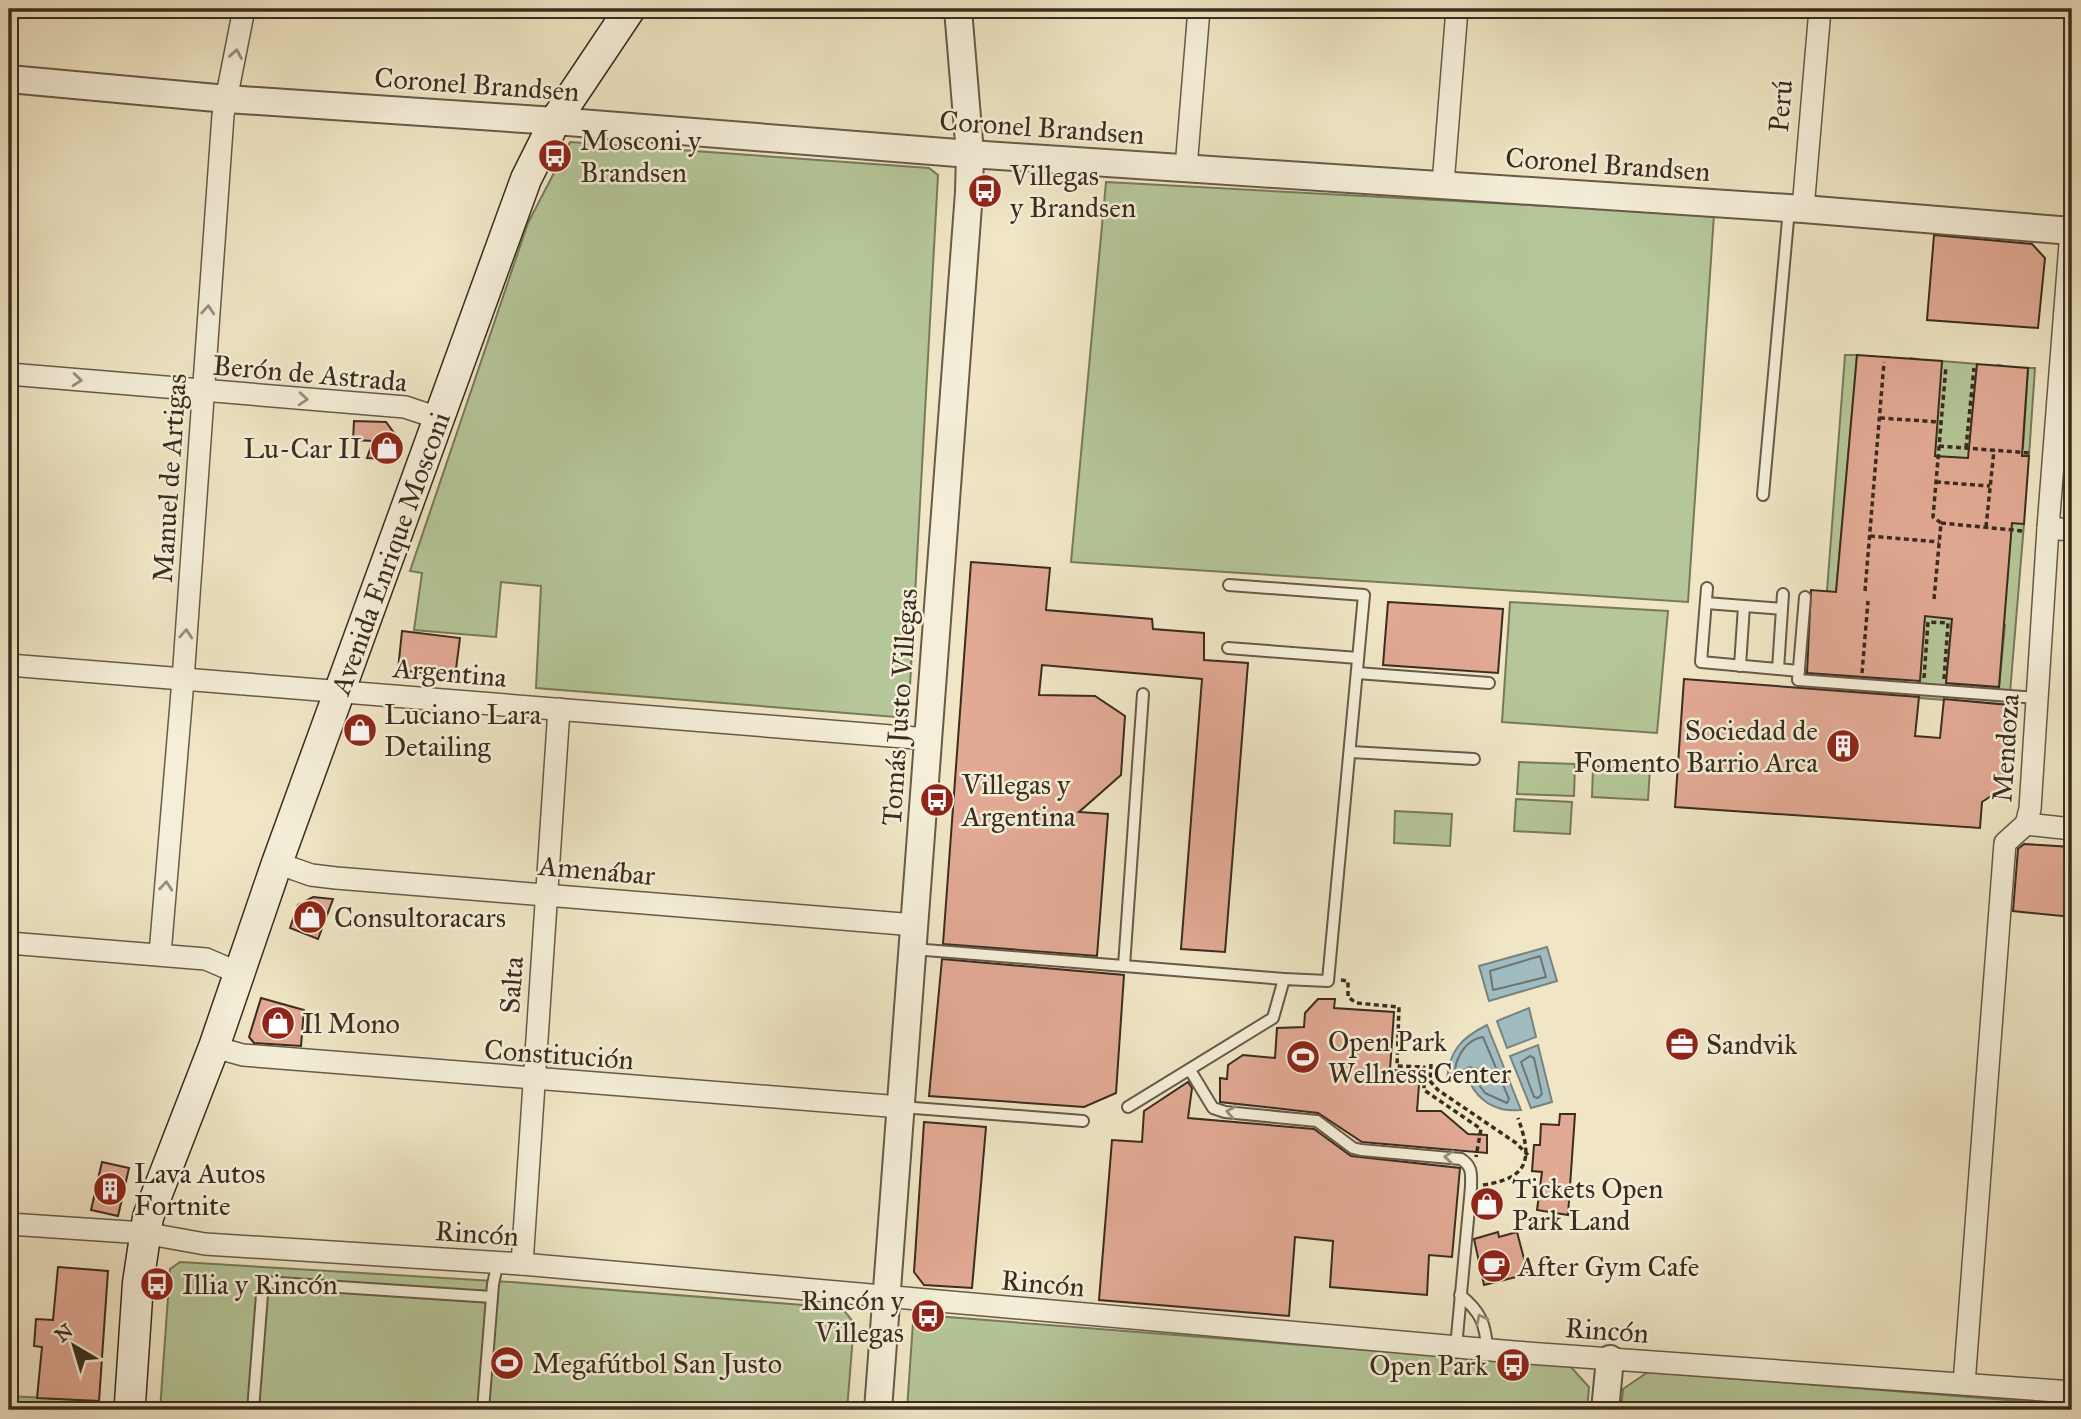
<svg xmlns="http://www.w3.org/2000/svg" width="2081" height="1419" viewBox="0 0 2081 1419" font-family="'IM FELL Great Primer',serif">
<style>
.green{fill:#b5c698;stroke:#78795c;stroke-width:2;fill-rule:evenodd}
.water{fill:#a1bcc0;stroke:#788280;stroke-width:2}
.lines{fill:none;stroke-linecap:round;stroke-linejoin:round}
.shore{stroke:#6e7470;stroke-width:2}
.building{fill:#e2a994;stroke:#3a2c1f;stroke-width:2}
.service-casing{stroke:#685a48;stroke-width:14}
.minor-casing{stroke:#685a48;stroke-width:24}
.tertiary-casing{stroke:#685a48;stroke-width:30}
.secondary-casing{stroke:#3a2c1f;stroke-width:33}
.path{stroke:#3a2c1f;stroke-width:3.5;stroke-dasharray:5 3.5;stroke-linecap:butt}
.service{stroke:#f5efd9;stroke-width:10}
.minor{stroke:#f5efd9;stroke-width:21}
.tertiary{stroke:#f5efd9;stroke-width:26}
.secondary{stroke:#f5efd9;stroke-width:30}
.oneway{stroke:#988e7c}
.labels{text-anchor:middle;stroke-width:5;stroke-linejoin:round;paint-order:stroke}
.street-label{font-size:28px;fill:#3a2c1f;stroke:#f5efd9}
.poi-label{font-size:28px;fill:#3a2c1f;stroke:#f5efd9;text-anchor:start}
</style>
<rect width="100%" height="100%" fill="#f0e6c5"/>
<filter id="stains"><feTurbulence type="fractalNoise" baseFrequency=".00286" numOctaves="4"/><feColorMatrix values="0 0 0 0 .2 0 0 0 0 .09 0 0 0 0 .02 0 0 0 .5 -.17"/></filter>
<radialGradient id="worn" r=".72"><stop offset=".6" stop-color="#630" stop-opacity="0"/><stop offset="1" stop-color="#630" stop-opacity=".3"/></radialGradient>
<!-- green -->
<g class="green">
<polygon points="570,142 929,168 938,175 909,704 896,717 536,688 541,586 501,582 496,637 414,630 422,573 410,571 528,223"/>
<polygon points="1106,182 1714,215 1688,602 1071,562"/>
<path d="M1845 355H1857L1836 593 1842 594 1836 675 1857 677 1881 358 1889 357 1885 415 1905 416 1910 358 1918 359 1912 416 1936 418 1942 361 1977 364 1970 443 1991 445 1998 365 2004 366 1999 447 2023 448 2028 368H2035L2029 456 1996 454 1990 521 2024 524 2009 705 1803 689 1805 672 1826 673 1833 592 1827 591ZM1873 596 1894 599 1888 680 1866 678ZM1904 601 1926 602 1919 684 1898 681ZM1952 619 1973 622 1967 685 1946 683ZM1984 623 2005 625 1999 688 1978 686Z"/>
<polygon points="1510,602 1668,611 1657,733 1502,722"/>
<polygon points="1519,762 1575,764 1574,796 1517,794"/>
<polygon points="1593,766 1650,768 1648,800 1592,797"/>
<polygon points="1516,799 1572,802 1570,834 1514,831"/>
<polygon points="1395,811 1452,814 1450,846 1394,843"/>
<polygon points="180,1262 511,1282 842,1308 854,1323 847,1410 160,1410 170,1269"/>
<polygon points="922,1315 1570,1366 1589,1387 1587,1410 907,1410 913,1322"/>
<polygon points="1648,1372 2072,1405 2072,1410 1621,1410 1623,1389"/>
<polygon points="9,1396 99,1401 99,1410 9,1410"/>
</g>
<!-- water -->
<g class="water">
<polygon points="1547,947 1557,981 1489,1001 1479,966"/>
<polygon points="1529,1008 1536,1037 1507,1048 1497,1021"/>
<path d="M1487 1025 1521 1110C1498 1112 1481 1104 1470 1083L1475 1076 1470 1073 1462 1080H1447C1449 1051 1461 1038 1487 1025Z"/>
<polygon points="1538,1045 1552,1102 1531,1108 1510,1056"/>
</g>
<g class="lines">
<!-- shore -->
<g class="shore">
<polygon points="1540,956 1546,977 1493,990 1490,971"/>
<path d="M1483 1037 1509 1099 1507 1103 1485 1093 1479 1085 1482 1076 1477 1069 1469 1067 1461 1072 1455 1070C1457 1054 1468 1039 1483 1037Z"/>
<polygon points="1530,1056 1534,1058 1542,1094 1538,1098 1534,1097 1521,1062"/>
</g>
</g>
<!-- building -->
<g class="building">
<polygon points="1934,235 2032,244 2045,258 2038,328 1927,320"/>
<polygon points="1857,355 1942,361 1935,456 1968,458 1977,364 2028,368 2022,456 2029,456 2024,524 2012,523 1999,687 1946,683 1952,619 1925,616 1920,681 1807,673 1811,590 1836,592"/>
<polygon points="354,421 386,422 397,437 390,459 367,458 373,441 353,440"/>
<polygon points="971,562 1050,568 1046,610 1152,619 1153,629 1204,633 1204,660 1248,663 1225,952 1181,949 1202,679 1042,665 1039,695 1095,696 1125,716 1121,775 1079,812 1108,814 1097,956 943,944"/>
<polygon points="1388,602 1503,609 1498,673 1383,665"/>
<polygon points="402,631 460,638 455,677 398,670"/>
<polygon points="1684,679 1919,697 1915,736 1940,738 1944,699 2009,705 2005,787 1982,802 1980,828 1675,807"/>
<polygon points="2024,844 2072,847 2072,917 2013,911 2018,849"/>
<polygon points="313,897 333,899 318,939 290,928 298,905"/>
<polygon points="942,959 1124,975 1116,1093 1084,1107 929,1096"/>
<polygon points="261,998 304,1010 301,1046 254,1043 249,1037"/>
<polygon points="1318,999 1335,999 1334,1008 1394,1012 1390,1070 1420,1072 1417,1111 1441,1111 1468,1134 1487,1135 1487,1153 1362,1142 1318,1113 1220,1102 1220,1078 1227,1079 1228,1065 1243,1055 1275,1058 1277,1028 1304,1027 1305,1013"/>
<polygon points="1188,1082 1192,1088 1188,1118 1314,1129 1351,1156 1460,1168 1452,1257 1429,1255 1427,1295 1330,1287 1333,1241 1295,1237 1289,1316 1099,1300 1112,1140 1142,1142 1144,1111"/>
<polygon points="1560,1114 1575,1114 1568,1215 1537,1210 1542,1172 1532,1171 1534,1145 1540,1145 1541,1124 1559,1125"/>
<polygon points="924,1122 986,1127 972,1288 924,1285 914,1272"/>
<polygon points="102,1162 129,1168 118,1216 91,1210"/>
<polygon points="1498,1232 1499,1237 1517,1232 1528,1274 1484,1285 1474,1239"/>
<polygon points="58,1267 108,1271 99,1401 37,1398 42,1347 34,1346 36,1319 53,1320"/>
</g>
<g class="lines">
<!-- service casing -->
<g class="service-casing">
<g id="service">
<polyline points="1763,495 1789,209"/>
<polyline points="1707,588 1701,662 1799,671"/>
<polyline points="1805,597 1798,680 2036,698"/>
<polyline points="1706,603 1782,609"/>
<polyline points="1228,648 1358,658"/>
<polyline points="1740,666 1744,606"/>
<polyline points="1778,669 1783,594"/>
<polyline points="1357,673 1489,683"/>
<polyline points="1351,752 1474,759"/>
<polyline points="913,949 1284,979"/>
<polyline points="1124,966 1143,694"/>
<path d="M1190 1070 1213 1108 1225 1112 1317 1121 1353 1148 1361 1150 1461 1159C1473 1167 1471 1174 1471 1187L1456 1347"/>
<polyline points="901,1107 1083,1121"/>
<polyline points="1128,1107 1273,1018 1284,979 1328,981 1364,595 1229,585"/>
<path d="M1460 1295C1480 1311 1486 1324 1487 1350"/>
<polyline points="253,1410 263,1282 492,1297"/>
<polyline points="483,1410 493,1284 498,1262"/>
</g>
</g>
<!-- minor casing -->
<g class="minor-casing">
<g id="minor">
<polyline points="1186,168 1199,9"/>
<polyline points="1443,184 1457,9"/>
<polyline points="1803,209 1820,9"/>
<polyline points="9,374 405,407 438,418"/>
<polyline points="2048,528 2072,530"/>
<polyline points="9,665 928,739"/>
<polyline points="2026,824 2072,829"/>
<polyline points="277,863 311,875 336,878 915,925"/>
<polyline points="9,943 206,959 241,974"/>
<polyline points="160,954 183,680 223,115 244,9"/>
<polyline points="214,1047 243,1055 901,1107"/>
<polyline points="9,1224 144,1233 205,1244 522,1264 1514,1352 2072,1392"/>
<polyline points="522,1264 559,709"/>
<polyline points="1964,1384 2005,843 2026,824 2030,809 2048,528 2071,231"/>
</g>
</g>
<!-- tertiary casing -->
<g class="tertiary-casing">
<g id="tertiary">
<polyline points="9,79 227,99 555,121 970,154 1803,209 2072,231"/>
<polyline points="878,1410 969,192 970,154 958,9"/>
<polyline points="1605,1410 1610,1359"/>
</g>
</g>
<!-- secondary casing -->
<g class="secondary-casing">
<polyline id="secondary" points="130,1403 138,1283 148,1217 214,1047 277,863 526,179 555,121 630,9"/>
</g>
<!-- path -->
<g class="path">
<polyline points="1880,418 1940,422"/>
<polyline points="1939,446 2030,453"/>
<polyline points="1966,448 1974,368"/>
<polyline points="1936,482 1990,486"/>
<polyline points="1941,523 2023,531"/>
<polyline points="1986,527 1994,450"/>
<polyline points="1870,536 1939,542"/>
<polyline points="1865,591 1884,362"/>
<polyline points="1934,599 1941,523 1933,517 1946,366"/>
<polyline points="1862,673 1868,601"/>
<polyline points="1924,678 1928,622 1948,623 1944,679"/>
<polyline points="1341,980 1348,981 1348,997 1356,1003 1399,1007 1397,1066 1424,1067 1424,1090 1481,1129 1476,1157"/>
<polyline points="1431,1064 1430,1081 1438,1090 1516,1143 1528,1155"/>
<path d="M1483 1185C1531 1178 1532 1157 1518 1118"/>
</g>
<!-- service -->
<use href="#service" class="service"/>
<!-- minor -->
<use href="#minor" class="minor"/>
<!-- tertiary -->
<use href="#tertiary" class="tertiary"/>
<!-- secondary -->
<use href="#secondary" class="secondary"/>
</g>
<!-- one-way arrows -->
<defs><path id="oneway-chevron" d="M-2-3.5L2.5 0L-2 3.5" fill="none" stroke-width="1.6" stroke-linecap="round" stroke-linejoin="round" transform="scale(1.75)"/></defs>
<g class="oneway">
<use href="#oneway-chevron" transform="translate(236 54) rotate(-80)"/>
<use href="#oneway-chevron" transform="translate(208 310) rotate(-86)"/>
<use href="#oneway-chevron" transform="translate(77 380) rotate(5)"/>
<use href="#oneway-chevron" transform="translate(303 399) rotate(4)"/>
<use href="#oneway-chevron" transform="translate(186 634) rotate(-86)"/>
<use href="#oneway-chevron" transform="translate(166 886) rotate(-85)"/>
<use href="#oneway-chevron" transform="translate(1231 1112) rotate(-171)"/>
<use href="#oneway-chevron" transform="translate(1449 1157) rotate(-175)"/>
<use href="#oneway-chevron" transform="translate(1481 1319) rotate(-117)"/>
</g>
<!-- icons -->
<defs>
<g id="bus-disc" transform="scale(1.75)"><circle r="9.5" fill="#8f2418" stroke="#f5efd9"/><path d="M-5-6H5V4H4V6H2V4H-2V6H-4V4H-5ZM-3.5-4V0h7V-4ZM-3.5 1.2v1.5H-2V1.2ZM2 1.2v1.5H3.5V1.2Z" fill="#fff"/></g>
<g id="shop-disc" transform="scale(1.75)"><circle r="9.5" fill="#8f2418" stroke="#f5efd9"/><path d="M-5-2.5h2.3a2.7 3.5 0 0 1 5.4 0H5L5.5 6h-11ZM-1.5-2.5h3a1.5 2.3 0 0 0-3 0Z" fill="#fff"/></g>
<g id="building-disc" transform="scale(1.75)"><circle r="9.5" fill="#8f2418" stroke="#f5efd9"/><path d="M-4-6H4V6H1V3H-1V6H-4ZM-2.5-4.3h1.7v1.8h-1.7ZM.8-4.3h1.7v1.8H.8ZM-2.5-1h1.7V.8h-1.7ZM.8-1h1.7V.8H.8Z" fill="#fff"/></g>
<g id="office-disc" transform="scale(1.75)"><circle r="9.5" fill="#8f2418" stroke="#f5efd9"/><path d="M-6-3h4V-5.5h4V-3h4V5H-6ZM-1-4.5V-3h2v-1.5ZM-6 0V1H6V0Z" fill="#fff"/></g>
<g id="stadium-disc" transform="scale(1.75)"><circle r="9.5" fill="#8f2418" stroke="#f5efd9"/><path d="M0-5a6.5 5 0 1 0 0 10a6.5 5 0 1 0 0-10ZM-3.5-1.8h7v3.6h-7Z" fill="#fff"/></g>
<g id="cafe-disc" transform="scale(1.75)"><circle r="9.5" fill="#8f2418" stroke="#f5efd9"/><path d="M-5.5-4.5H6V0H3Q3 3.5 0 3.5H-2.5Q-5.5 3.5-5.5 0ZM3-3.2v2h1.7v-2ZM-6 4.5H4V6H-6Z" fill="#fff"/></g>
</defs>
<g fill-rule="evenodd">
<use href="#bus-disc" x="555" y="156"/>
<use href="#bus-disc" x="985" y="191"/>
<use href="#shop-disc" x="387" y="448"/>
<use href="#shop-disc" x="360" y="730"/>
<use href="#building-disc" x="1843" y="746"/>
<use href="#bus-disc" x="937" y="800"/>
<use href="#shop-disc" x="310" y="917"/>
<use href="#shop-disc" x="278" y="1023"/>
<use href="#office-disc" x="1682" y="1044"/>
<use href="#stadium-disc" x="1303" y="1057"/>
<use href="#building-disc" x="110" y="1189"/>
<use href="#shop-disc" x="1487" y="1204"/>
<use href="#cafe-disc" x="1494" y="1266"/>
<use href="#bus-disc" x="157" y="1284"/>
<use href="#bus-disc" x="928" y="1316"/>
<use href="#stadium-disc" x="507" y="1363"/>
<use href="#bus-disc" x="1513" y="1365"/>
</g>
<g class="labels">
<!-- street labels -->
<g class="street-label">
<text transform="translate(477 84) rotate(4)" y="10">Coronel Brandsen</text>
<text transform="translate(1780 106) rotate(-85)" y="10">Perú</text>
<text transform="translate(1042 127) rotate(4)" y="10">Coronel Brandsen</text>
<text transform="translate(1608 164) rotate(4)" y="10">Coronel Brandsen</text>
<text transform="translate(310 373) rotate(5)" y="10">Berón de Astrada</text>
<text transform="translate(169 478) rotate(-86)" y="10">Manuel de Artigas</text>
<text transform="translate(390 553) rotate(-70)" y="10">Avenida Enrique Mosconi</text>
<text transform="translate(450 672) rotate(5)" y="10">Argentina</text>
<text transform="translate(899 707) rotate(-86)" y="10">Tomás Justo Villegas</text>
<text transform="translate(2005 748) rotate(-86)" y="10">Mendoza</text>
<text transform="translate(597 870) rotate(5)" y="10">Amenábar</text>
<text transform="translate(511 985) rotate(-86)" y="10">Salta</text>
<text transform="translate(559 1054) rotate(4)" y="10">Constitución</text>
<text transform="translate(477 1233) rotate(4)" y="10">Rincón</text>
<text transform="translate(1043 1283) rotate(5)" y="10">Rincón</text>
<text transform="translate(1607 1330) rotate(4)" y="10">Rincón</text>
</g>
<!-- poi labels -->
<g class="poi-label">
<text x="580" y="150">Mosconi y<tspan x="580" dy="32">Brandsen</tspan></text>
<text x="1010" y="185">Villegas<tspan x="1010" dy="32">y Brandsen</tspan></text>
<text x="362" y="458" text-anchor="end">Lu-Car II</text>
<text x="384" y="724">Luciano Lara<tspan x="384" dy="32">Detailing</tspan></text>
<text x="1818" y="740" text-anchor="end">Sociedad de<tspan x="1818" dy="32">Fomento Barrio Arca</tspan></text>
<text x="962" y="794">Villegas y<tspan x="962" dy="32">Argentina</tspan></text>
<text x="334" y="927">Consultoracars</text>
<text x="302" y="1033">Il Mono</text>
<text x="1328" y="1051">Open Park<tspan x="1328" dy="32">Wellness Center</tspan></text>
<text x="1706" y="1054">Sandvik</text>
<text x="134" y="1183">Lava Autos<tspan x="134" dy="32">Fortnite</tspan></text>
<text x="1512" y="1198">Tickets Open<tspan x="1512" dy="32">Park Land</tspan></text>
<text x="1518" y="1276">After Gym Cafe</text>
<text x="182" y="1294">Illia y Rincón</text>
<text x="904" y="1310" text-anchor="end">Rincón y<tspan x="904" dy="32">Villegas</tspan></text>
<text x="532" y="1373">Megafútbol San Justo</text>
<text x="1488" y="1375" text-anchor="end">Open Park</text>
</g>
</g>
<!-- margin -->
<rect width="2081" height="1419" fill="none" stroke="#f0e6c5" stroke-width="35"/>
<rect x="10" y="10" width="2060" height="1398" fill="none" stroke="#3a2c1f" stroke-width="3.5"/>
<rect x="18" y="18" width="2046" height="1384" fill="none" stroke="#3a2c1f" stroke-width="2"/>
<!-- north arrow -->
<g transform="translate(74 1346) rotate(322)" stroke="#f5efd9" stroke-width="5" paint-order="stroke">
<path d="M0-5L12 26L0 18L-12 26Z" fill="#3a2c1f"/>
<text y="-10" font-size="19" font-weight="bold" text-anchor="middle" fill="#3a2c1f">N</text>
</g>
<rect width="100%" height="100%" filter="url(#stains)"/>
<rect width="100%" height="100%" fill="url(#worn)"/>
</svg>
